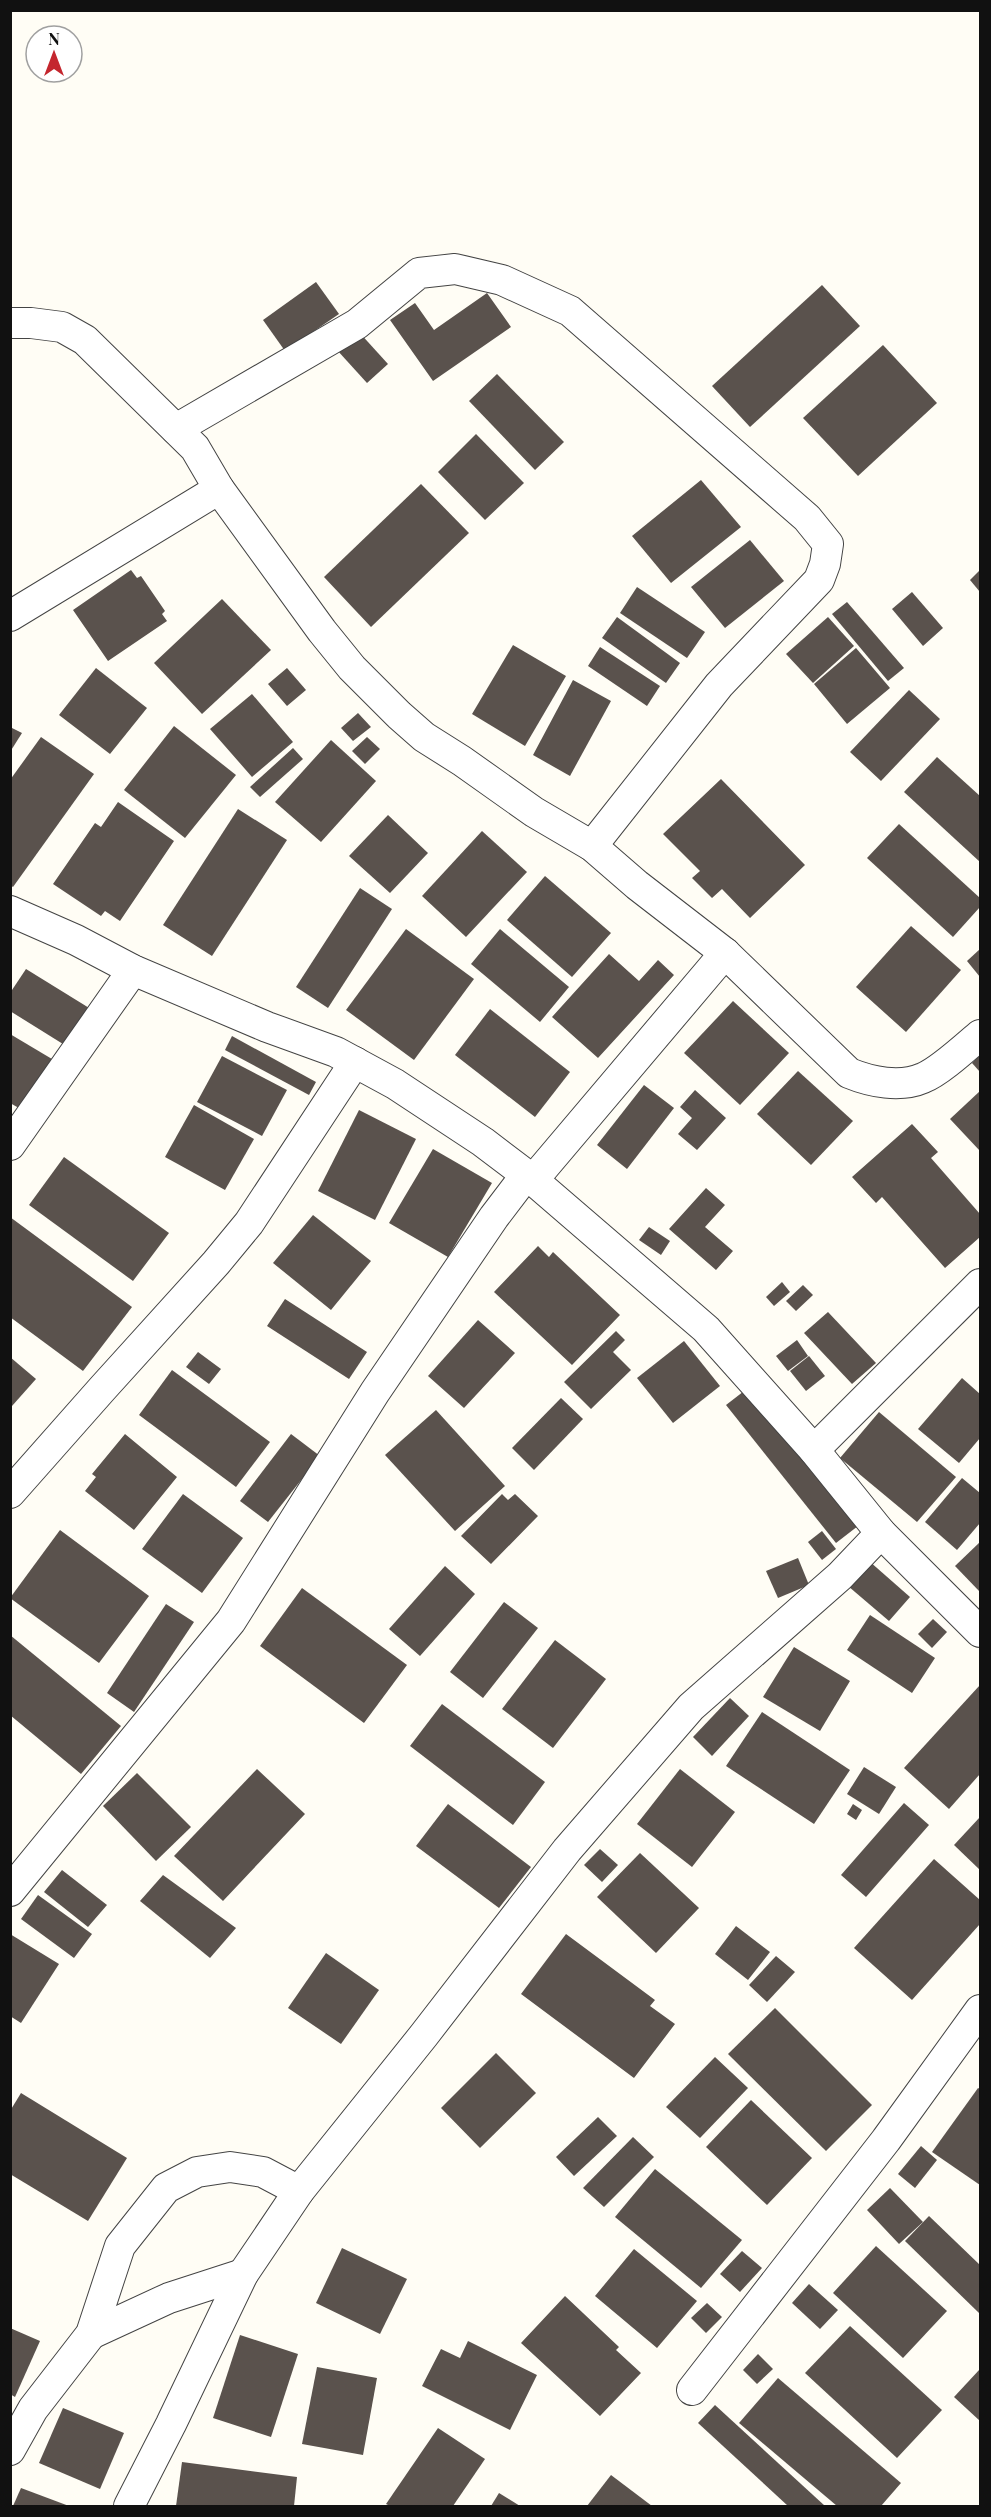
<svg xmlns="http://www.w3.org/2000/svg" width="991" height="2517" viewBox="0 0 991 2517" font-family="'Playfair Display',serif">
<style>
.building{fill:#5a524d}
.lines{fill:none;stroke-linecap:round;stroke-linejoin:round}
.street-casing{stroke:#444;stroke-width:32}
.street{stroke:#fff;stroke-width:30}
</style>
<rect width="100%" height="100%" fill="#fffdf5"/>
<!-- building -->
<g class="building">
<polygon points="316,282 339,314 285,351 263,320"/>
<polygon points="822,285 860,326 750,427 712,386"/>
<polygon points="487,293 511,327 433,381 390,320 415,303 434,330"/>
<polygon points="358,331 388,364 367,383 337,350"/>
<polygon points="883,345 937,403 858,476 803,418"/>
<polygon points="497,374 564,442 535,470 469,401"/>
<polygon points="476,434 524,483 485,520 438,472"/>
<polygon points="701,480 741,527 671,583 632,536"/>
<polygon points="421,484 469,533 371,627 324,577"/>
<polygon points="750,540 784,581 725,628 691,587"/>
<polygon points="131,570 137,578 141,576 165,611 162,614 167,621 108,661 73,610"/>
<polygon points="980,570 980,592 970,580"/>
<polygon points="637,587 705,632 687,658 620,613"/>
<polygon points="912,592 943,628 923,646 892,609"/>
<polygon points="222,599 271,650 202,714 154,663"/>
<polygon points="847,602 904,668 888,681 832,614"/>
<polygon points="617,617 680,663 666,683 602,638"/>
<polygon points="828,617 854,646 813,683 786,654"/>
<polygon points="513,645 566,676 525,746 472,714"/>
<polygon points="600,647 660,686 647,706 588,666"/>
<polygon points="856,648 890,688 847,724 814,684"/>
<polygon points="96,668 147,708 110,754 59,715"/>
<polygon points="287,668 306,690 287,706 268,684"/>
<polygon points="573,680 611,701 570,776 533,755"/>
<polygon points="909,690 940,719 881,781 850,752"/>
<polygon points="252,694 293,742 252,777 210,729"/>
<polygon points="358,713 371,727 353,741 341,728"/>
<polygon points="174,726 236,775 185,838 124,790"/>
<polygon points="10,727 22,733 10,752"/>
<polygon points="41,737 94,774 13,887 10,885 10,780"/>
<polygon points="367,737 380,749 365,764 352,751"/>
<polygon points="331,740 376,781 321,842 275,802"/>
<polygon points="293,748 303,759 260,797 250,787"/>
<polygon points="937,757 980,796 980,862 904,792"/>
<polygon points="721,779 805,865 750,918 722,889 712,898 692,878 700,871 663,834"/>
<polygon points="118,802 174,841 120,921 105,911 101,916 53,884 95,823 101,827"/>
<polygon points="238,809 287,840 212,956 163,925"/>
<polygon points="388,815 428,853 390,893 349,856"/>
<polygon points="899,824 980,898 980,907 953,937 867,858"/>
<polygon points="482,831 527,872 466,937 422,896"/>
<polygon points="545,876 611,933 572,977 507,920"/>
<polygon points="360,888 392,909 328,1008 296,987"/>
<polygon points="911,926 961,970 906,1032 856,987"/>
<polygon points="406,929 474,979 414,1060 346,1010"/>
<polygon points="500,929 569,987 540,1022 471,964"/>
<polygon points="980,949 980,977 967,961"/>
<polygon points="609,954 639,981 658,960 674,975 598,1058 552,1017"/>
<polygon points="26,969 94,1011 71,1049 10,1011 10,993"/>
<polygon points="733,1001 789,1053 740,1105 684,1053"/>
<polygon points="490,1009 570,1072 535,1117 455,1055"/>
<polygon points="10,1034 57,1062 26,1112 10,1103"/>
<polygon points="232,1036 316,1082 309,1095 225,1050"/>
<polygon points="980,1055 980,1072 972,1063"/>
<polygon points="222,1056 287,1090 262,1136 197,1102"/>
<polygon points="798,1071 853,1121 811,1165 757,1114"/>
<polygon points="644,1085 674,1108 627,1169 597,1145"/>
<polygon points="695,1090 726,1118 697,1150 678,1134 692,1118 680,1107"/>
<polygon points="980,1091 980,1151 950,1119"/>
<polygon points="194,1105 254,1139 225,1190 165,1157"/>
<polygon points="359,1110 416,1139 375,1220 318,1191"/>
<polygon points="912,1124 938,1152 931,1158 980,1214 980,1237 945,1268 882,1197 876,1203 852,1177"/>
<polygon points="433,1149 492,1183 448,1257 389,1223"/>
<polygon points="64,1157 169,1233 133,1281 29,1205"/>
<polygon points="706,1188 725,1205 705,1227 733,1251 716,1270 669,1229"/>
<polygon points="313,1215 371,1261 331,1310 273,1263"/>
<polygon points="10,1217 132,1307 83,1371 10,1317"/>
<polygon points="649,1227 670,1241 661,1255 639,1240"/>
<polygon points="538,1246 549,1257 553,1252 620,1315 572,1365 494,1292"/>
<polygon points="782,1282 790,1292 774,1306 766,1297"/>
<polygon points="803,1285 813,1295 796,1311 786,1301"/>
<polygon points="285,1299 367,1352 349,1379 267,1326"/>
<polygon points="828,1312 876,1363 852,1384 804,1333"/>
<polygon points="478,1320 515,1353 464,1408 428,1376"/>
<polygon points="616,1331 625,1340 613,1352 631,1370 591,1409 564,1382"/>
<polygon points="797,1340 808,1356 788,1371 776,1356"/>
<polygon points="684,1341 720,1386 673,1423 637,1378"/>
<polygon points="198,1352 221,1369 209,1384 186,1367"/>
<polygon points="809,1356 825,1376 806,1391 790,1371"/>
<polygon points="10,1357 36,1379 12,1406 10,1405"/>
<polygon points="172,1370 270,1442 236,1487 139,1415"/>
<polygon points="962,1378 980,1394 980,1438 959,1463 918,1429"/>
<polygon points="748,1388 858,1526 836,1543 726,1405"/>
<polygon points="561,1398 583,1419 534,1470 512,1448"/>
<polygon points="436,1410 505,1486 455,1531 385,1455"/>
<polygon points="879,1412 956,1477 917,1522 840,1458"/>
<polygon points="125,1434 177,1477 134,1530 85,1491 96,1477 92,1474"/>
<polygon points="291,1434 320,1456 268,1522 240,1501"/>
<polygon points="962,1478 980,1493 980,1523 957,1550 925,1522"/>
<polygon points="183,1494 243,1538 202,1593 142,1549"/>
<polygon points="502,1494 508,1500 515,1494 538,1516 491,1564 461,1536"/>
<polygon points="60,1530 149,1596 99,1663 10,1598"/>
<polygon points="822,1531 836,1549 822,1560 808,1542"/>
<polygon points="980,1542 980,1592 955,1566"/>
<polygon points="798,1558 809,1585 778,1598 766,1571"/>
<polygon points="869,1561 910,1597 889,1621 848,1586"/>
<polygon points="445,1566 475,1594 420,1656 389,1629"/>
<polygon points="302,1588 407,1665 364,1723 260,1646"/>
<polygon points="504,1602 538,1628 483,1698 450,1672"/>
<polygon points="166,1604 194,1622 134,1712 107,1693"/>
<polygon points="870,1615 935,1658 912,1693 847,1650"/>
<polygon points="933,1619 947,1632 932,1648 918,1634"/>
<polygon points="10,1635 121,1726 81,1774 10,1715"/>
<polygon points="555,1640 606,1679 553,1748 502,1709"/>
<polygon points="794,1647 850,1681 820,1731 763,1697"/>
<polygon points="980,1685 980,1774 949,1809 904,1768"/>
<polygon points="730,1698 749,1716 712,1756 693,1737"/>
<polygon points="442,1704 545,1782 513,1825 410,1746"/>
<polygon points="762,1712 850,1770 814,1824 726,1766"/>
<polygon points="864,1767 896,1787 879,1814 847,1794"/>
<polygon points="257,1769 305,1814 223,1901 174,1856"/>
<polygon points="680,1769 735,1812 692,1867 637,1824"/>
<polygon points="137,1773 191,1827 156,1861 103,1806"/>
<polygon points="904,1803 929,1825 866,1897 841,1875"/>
<polygon points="448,1804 531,1867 499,1908 416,1846"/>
<polygon points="853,1804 862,1810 856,1820 847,1814"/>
<polygon points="980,1817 980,1870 954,1845"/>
<polygon points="600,1849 618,1865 602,1882 584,1865"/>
<polygon points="640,1853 699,1908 656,1953 597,1897"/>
<polygon points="934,1859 980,1900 980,1924 912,2000 854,1948"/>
<polygon points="62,1870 107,1905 88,1927 44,1892"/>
<polygon points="163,1875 236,1928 210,1958 140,1901"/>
<polygon points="38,1895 92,1934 74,1958 21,1919"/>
<polygon points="736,1926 770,1952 748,1980 715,1954"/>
<polygon points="10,1934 59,1964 21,2023 10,2016"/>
<polygon points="566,1934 655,2000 650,2006 675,2024 634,2078 521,1994"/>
<polygon points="326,1953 379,1990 341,2044 288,2008"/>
<polygon points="776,1956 795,1972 767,2002 749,1985"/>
<polygon points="775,2008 872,2105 826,2151 728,2054"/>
<polygon points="496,2053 536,2093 480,2148 441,2108"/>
<polygon points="715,2057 748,2088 700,2138 666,2107"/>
<polygon points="978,2088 980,2089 980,2185 932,2152"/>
<polygon points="21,2093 127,2158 88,2221 10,2174 10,2111"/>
<polygon points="751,2100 812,2158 767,2205 706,2147"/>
<polygon points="598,2117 617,2136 574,2176 556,2157"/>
<polygon points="633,2137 654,2157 604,2207 583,2188"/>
<polygon points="921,2146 937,2160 915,2188 898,2174"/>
<polygon points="655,2169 742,2240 701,2288 615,2217"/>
<polygon points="890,2188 923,2222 899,2244 867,2210"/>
<polygon points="929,2216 980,2265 979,2313 905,2241"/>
<polygon points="876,2246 947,2311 903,2358 833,2293"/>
<polygon points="342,2248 407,2279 380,2334 316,2303"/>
<polygon points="634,2249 697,2301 657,2348 595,2296"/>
<polygon points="742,2251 762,2268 740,2292 720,2274"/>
<polygon points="809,2284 838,2310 820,2329 792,2303"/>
<polygon points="565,2296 619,2347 616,2350 641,2373 600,2416 521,2343"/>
<polygon points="707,2303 722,2317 706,2333 691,2318"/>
<polygon points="850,2326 942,2410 897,2458 805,2373"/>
<polygon points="10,2328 40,2341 15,2397 10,2394"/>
<polygon points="240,2335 298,2354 271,2437 213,2418"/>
<polygon points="468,2341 537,2375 510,2430 422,2386 441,2349 460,2358"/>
<polygon points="758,2354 773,2369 757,2384 743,2370"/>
<polygon points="317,2367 377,2378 363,2455 302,2444"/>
<polygon points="980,2369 980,2421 954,2397"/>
<polygon points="778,2378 901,2483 881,2506 837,2506 739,2423"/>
<polygon points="715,2405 825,2506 788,2506 698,2423"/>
<polygon points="63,2408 124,2433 100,2489 39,2463"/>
<polygon points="438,2428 485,2459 453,2506 390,2506 386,2504"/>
<polygon points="182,2462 297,2477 294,2506 176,2506"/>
<polygon points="611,2475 652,2506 587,2506"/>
<polygon points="21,2488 69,2506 13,2506"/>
<polygon points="499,2493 520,2506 491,2506"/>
</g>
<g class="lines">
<!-- street casing -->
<g class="street-casing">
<g id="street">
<path d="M10 323H31L62 327 85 340 195 448 219 489 322 631 352 668 399 715 424 737 462 761 534 812 592 846 637 885 725 953 849 1073C871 1082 900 1088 923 1078 939 1072 967 1046 980 1035"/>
<polyline points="176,429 357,324 419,273 455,269 502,280 570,311 807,518 828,544 825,564 819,580 719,685 592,846"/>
<polyline points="10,616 219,489"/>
<polyline points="10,911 76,940 133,970 267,1027 336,1052 395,1084 483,1142 533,1180 706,1329 814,1450 881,1533 980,1632"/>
<polyline points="10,1145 133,970"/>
<polyline points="533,1180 725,953"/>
<polyline points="814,1450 980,1284"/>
<polyline points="10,1493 102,1389 216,1263 249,1223 355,1062"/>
<polyline points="10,1891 231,1621 375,1392 494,1217 526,1175"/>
<polyline points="91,2334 169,2298 243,2274"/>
<polyline points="692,2390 886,2140 980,2010"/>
<polyline points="10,2450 33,2409 91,2334 120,2246 166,2188 197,2172 230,2167 263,2172 299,2191"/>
<polyline points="129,2506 171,2424 243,2274 299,2191 424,2035 567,1850 691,1707 840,1576 881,1533"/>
</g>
</g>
<!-- street -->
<use href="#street" class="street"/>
</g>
<!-- border -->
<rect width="991" height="2517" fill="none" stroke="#111111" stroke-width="24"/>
<!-- north arrow -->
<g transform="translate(54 54)"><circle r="28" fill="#ffffff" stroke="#a0a0a0" stroke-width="1.5"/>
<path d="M0-4.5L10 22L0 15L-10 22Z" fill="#c4262e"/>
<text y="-9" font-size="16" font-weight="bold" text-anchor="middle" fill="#111111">N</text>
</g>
</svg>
